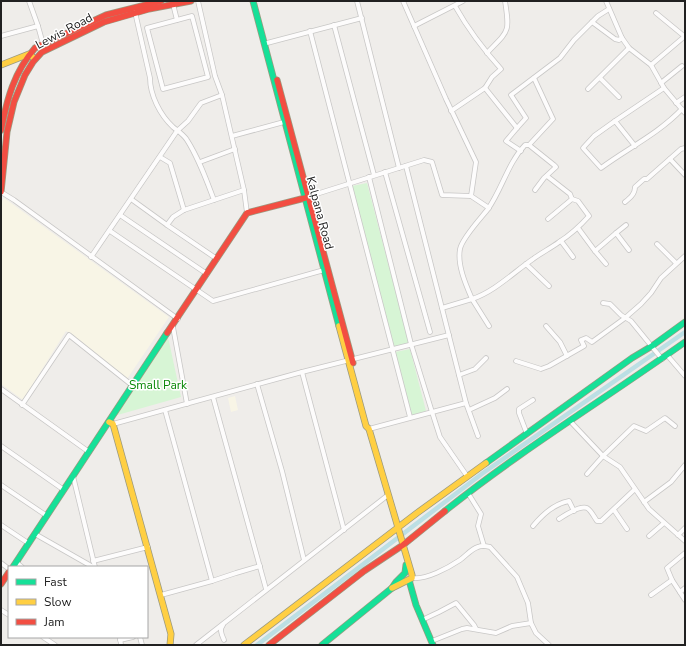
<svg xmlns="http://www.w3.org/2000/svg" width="686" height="646" viewBox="0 0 686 646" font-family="'Nunito Sans',sans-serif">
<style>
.education{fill:#f8f5e6}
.park{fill:#d7f5d5}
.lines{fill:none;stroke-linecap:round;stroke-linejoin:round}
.canal{stroke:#bcdfe4;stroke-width:4.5}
.street-casing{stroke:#c8c7c6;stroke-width:5.5}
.fast-casing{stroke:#9b9a80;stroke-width:7}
.slow-casing{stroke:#9b9a80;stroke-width:7}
.jam-casing{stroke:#9b9a80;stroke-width:7}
.street{stroke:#fdfcfc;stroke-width:4}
.fast{stroke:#16e098;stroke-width:5.5}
.slow{stroke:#ffcf43;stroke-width:5.5}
.jam{stroke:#f24e42;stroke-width:5.5}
.labels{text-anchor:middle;stroke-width:3;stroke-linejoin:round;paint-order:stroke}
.street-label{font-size:12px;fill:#212121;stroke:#fff}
.park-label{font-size:12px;fill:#078806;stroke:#fff}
</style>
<rect width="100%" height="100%" fill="#efedea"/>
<!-- education -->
<g class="education">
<polygon points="4,198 169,317 127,379 66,331 23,400 1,384 1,203"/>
<polygon points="235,396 238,410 231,412 228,398"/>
</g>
<!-- park -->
<g class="park">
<polygon points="367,183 409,343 394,347 352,186"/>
<polygon points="168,337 181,397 114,416"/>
<polygon points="410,349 426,411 412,415 395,352"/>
</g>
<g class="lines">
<!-- canal -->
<polyline class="canal" points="257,645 483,473 685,332"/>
<!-- street casing -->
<g class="street-casing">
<g id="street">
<polyline points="29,1 38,26"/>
<polyline points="198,1 215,76 222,95"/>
<polyline points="357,1 399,168"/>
<polyline points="606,1 622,38 629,48 651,65 664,88 685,113"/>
<polyline points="173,4 177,20"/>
<path d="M135 12 150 78C150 95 160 115 173 127 178 131 184 135 187 140 199 159 206 179 214 200"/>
<polyline points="656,13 684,36"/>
<polygon points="192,16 208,77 163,89 147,28"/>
<polyline points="592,22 615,39 619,40 622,38"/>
<polyline points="334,25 374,175"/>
<polyline points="414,26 463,1"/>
<polyline points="310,31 410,417"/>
<polyline points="1,36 38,26 43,44"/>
<polyline points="267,43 362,18"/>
<path d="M487 53C509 30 510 33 505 1"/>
<polyline points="651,65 685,36"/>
<polyline points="600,78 619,97"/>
<polyline points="661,83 682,66"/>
<polyline points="485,88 517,128 526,118 511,95 560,58 574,40 598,16 609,9"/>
<polyline points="588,89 629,48"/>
<polyline points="676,103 685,97"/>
<path d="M451 111 485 88 492 77 501 69C483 49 468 29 455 6"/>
<polyline points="615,121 664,88"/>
<polyline points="517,128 506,141 521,151"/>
<polyline points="232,136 284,122"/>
<polyline points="529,145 554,165 556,167 544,178 535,190"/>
<path d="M635 146 615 121 594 136 583 148 601 168C628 148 658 134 682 109"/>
<polyline points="160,157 170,163 184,210"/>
<polyline points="670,159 685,175"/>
<polyline points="200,162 235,149"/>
<polyline points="406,166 466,403 478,436"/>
<polyline points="385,172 430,332"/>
<polyline points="547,176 570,194 572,199 548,219"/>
<polyline points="369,177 411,344 432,412 440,437 467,476"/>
<polyline points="1,192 14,200 178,319"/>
<polyline points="471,196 489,208"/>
<polyline points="307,197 424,160 432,162 442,195 471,196 476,162 446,99 403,1"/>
<polyline points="131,199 167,225 217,259"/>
<path d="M625 202C630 198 635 194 635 187L644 179H647L681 149 685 148"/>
<polyline points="120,215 207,274"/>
<polyline points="167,225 173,217 184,210 244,190"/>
<polyline points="578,228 595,251 616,233 629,250"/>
<polyline points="110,231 213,301 324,270"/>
<polyline points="616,233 626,225"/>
<polyline points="561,241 573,257"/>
<polyline points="657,244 676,263"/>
<polyline points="595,251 606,264"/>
<polyline points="91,257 177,131 188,121 201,103 222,95 244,190 247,213"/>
<polyline points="526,264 549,286"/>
<polyline points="603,303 610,304 621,315 631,321 662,359"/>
<path d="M442 308 472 299C466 285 457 265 460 249 462 238 481 218 488 209 502 189 508 163 525 145H529L553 119 534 78"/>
<path d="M489 326 472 299C494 292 514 272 533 259 541 253 551 248 559 242 570 235 580 226 589 216L578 201 572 199"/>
<polyline points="546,326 560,342 567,356"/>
<polyline points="173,327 187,404"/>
<polyline points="667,355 685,376"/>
<polyline points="516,361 541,369 549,366 584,346 581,340 586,338 592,342 625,318 641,304 651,293 661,278 685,256"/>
<polyline points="302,372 344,530"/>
<polyline points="459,375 475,369 486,358"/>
<polyline points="257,384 282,471 304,560"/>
<polyline points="1,389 89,452"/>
<polyline points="213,397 266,589"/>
<polyline points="22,405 69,335 133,386"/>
<polyline points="165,410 212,581"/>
<polyline points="469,410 495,398 507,389"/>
<polyline points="570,421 603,456 620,467 649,509 685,541"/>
<polyline points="113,424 302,372 449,335"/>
<polyline points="369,429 466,403"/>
<polyline points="527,434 519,413 519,409 533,400"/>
<polyline points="1,446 64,490"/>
<polyline points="587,474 603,456 634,426 646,431 665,418 675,426"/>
<polyline points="73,476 95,567"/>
<polyline points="1,485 47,516"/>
<polyline points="468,493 481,514 478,526 484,546"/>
<polyline points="644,502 671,482 685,465"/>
<polyline points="614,510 627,529"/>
<path d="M559 519C565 515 580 505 587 508 591 510 594 517 597 521H601L634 490"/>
<polyline points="1,525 28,543"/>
<path d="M533 526C542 515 553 504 569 501L574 511"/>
<polyline points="35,534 93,567"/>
<polyline points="678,535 685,528"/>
<polyline points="649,536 664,523"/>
<polyline points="685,553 667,568 672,580 685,600"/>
<polyline points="93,561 148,547"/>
<polyline points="16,562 22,567"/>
<polyline points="1,563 9,569"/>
<path d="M412 578C426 580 448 568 460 560 466 556 471 549 478 547 482 545 486 546 490 547L517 577 528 603 531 623"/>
<polyline points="680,592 685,588"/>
<polyline points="161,595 212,581 236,573 260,566"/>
<polyline points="651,595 672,580"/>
<polyline points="1,610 9,615"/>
<polyline points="422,620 439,612 456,603 474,625 476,629"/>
<path d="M223 625C219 630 222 635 224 640"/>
<polyline points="43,637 55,645"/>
<polyline points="120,637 121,645"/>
<polyline points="140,637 142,645"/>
<polyline points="120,640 133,637"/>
<polyline points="432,641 462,629 467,628 496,633 512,626 531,623 536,633 549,645"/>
<polyline points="196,645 388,495"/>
</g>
</g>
<!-- fast casing -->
<g class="fast-casing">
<g id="fast">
<polyline points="253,1 339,326"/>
<polyline points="486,463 632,358 652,346 685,322"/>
<path d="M445 511C521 450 605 399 685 342"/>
<polyline points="13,567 167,333"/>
<polyline points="409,580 416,605 433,645"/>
<polyline points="322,645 392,588 396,582 405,573 406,565"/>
</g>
</g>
<!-- slow casing -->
<g class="slow-casing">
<g id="slow">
<polyline points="1,65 29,54 35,59"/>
<polyline points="339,326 366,426 369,429 412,575 412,578 392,588"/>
<polyline points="109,422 113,424 171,634 170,645"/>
<polyline points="244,645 417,513 486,463"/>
</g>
</g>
<!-- jam casing -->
<g class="jam-casing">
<g id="jam">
<polyline points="277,80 353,363"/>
<path d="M1 130C7 99 14 72 35 48L106 15 161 1"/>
<polyline points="1,192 7,132 14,102 25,75 33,62 42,52 104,22 149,9 191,1"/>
<polyline points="167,333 247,213 305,198"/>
<polyline points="1,584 9,572"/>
<polyline points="269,645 364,571 403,545 445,511"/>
</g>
</g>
<!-- street -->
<use href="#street" class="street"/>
<!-- fast -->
<use href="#fast" class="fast"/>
<!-- slow -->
<use href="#slow" class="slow"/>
<!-- jam -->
<use href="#jam" class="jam"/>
</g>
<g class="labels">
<!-- street labels -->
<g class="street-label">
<text transform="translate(64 31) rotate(-28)" y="4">Lewis Road</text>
<text transform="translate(320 213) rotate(75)" y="4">Kalpana Road</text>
</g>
<!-- park labels -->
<g class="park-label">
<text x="158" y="389">Small Park</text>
</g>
</g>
<!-- border -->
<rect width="686" height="646" fill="none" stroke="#212121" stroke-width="4"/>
<!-- legend -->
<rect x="8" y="566" width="140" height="72" fill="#ffffff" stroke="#a6a6a6"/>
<rect x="16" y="579" width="20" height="6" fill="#16e098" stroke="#a6a6a6"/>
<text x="44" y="586" font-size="12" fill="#212121">Fast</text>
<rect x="16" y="599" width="20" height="6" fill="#ffcf43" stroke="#a6a6a6"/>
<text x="44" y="606" font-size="12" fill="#212121">Slow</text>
<rect x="16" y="619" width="20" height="6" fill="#f24e42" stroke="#a6a6a6"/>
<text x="44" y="626" font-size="12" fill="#212121">Jam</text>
</svg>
